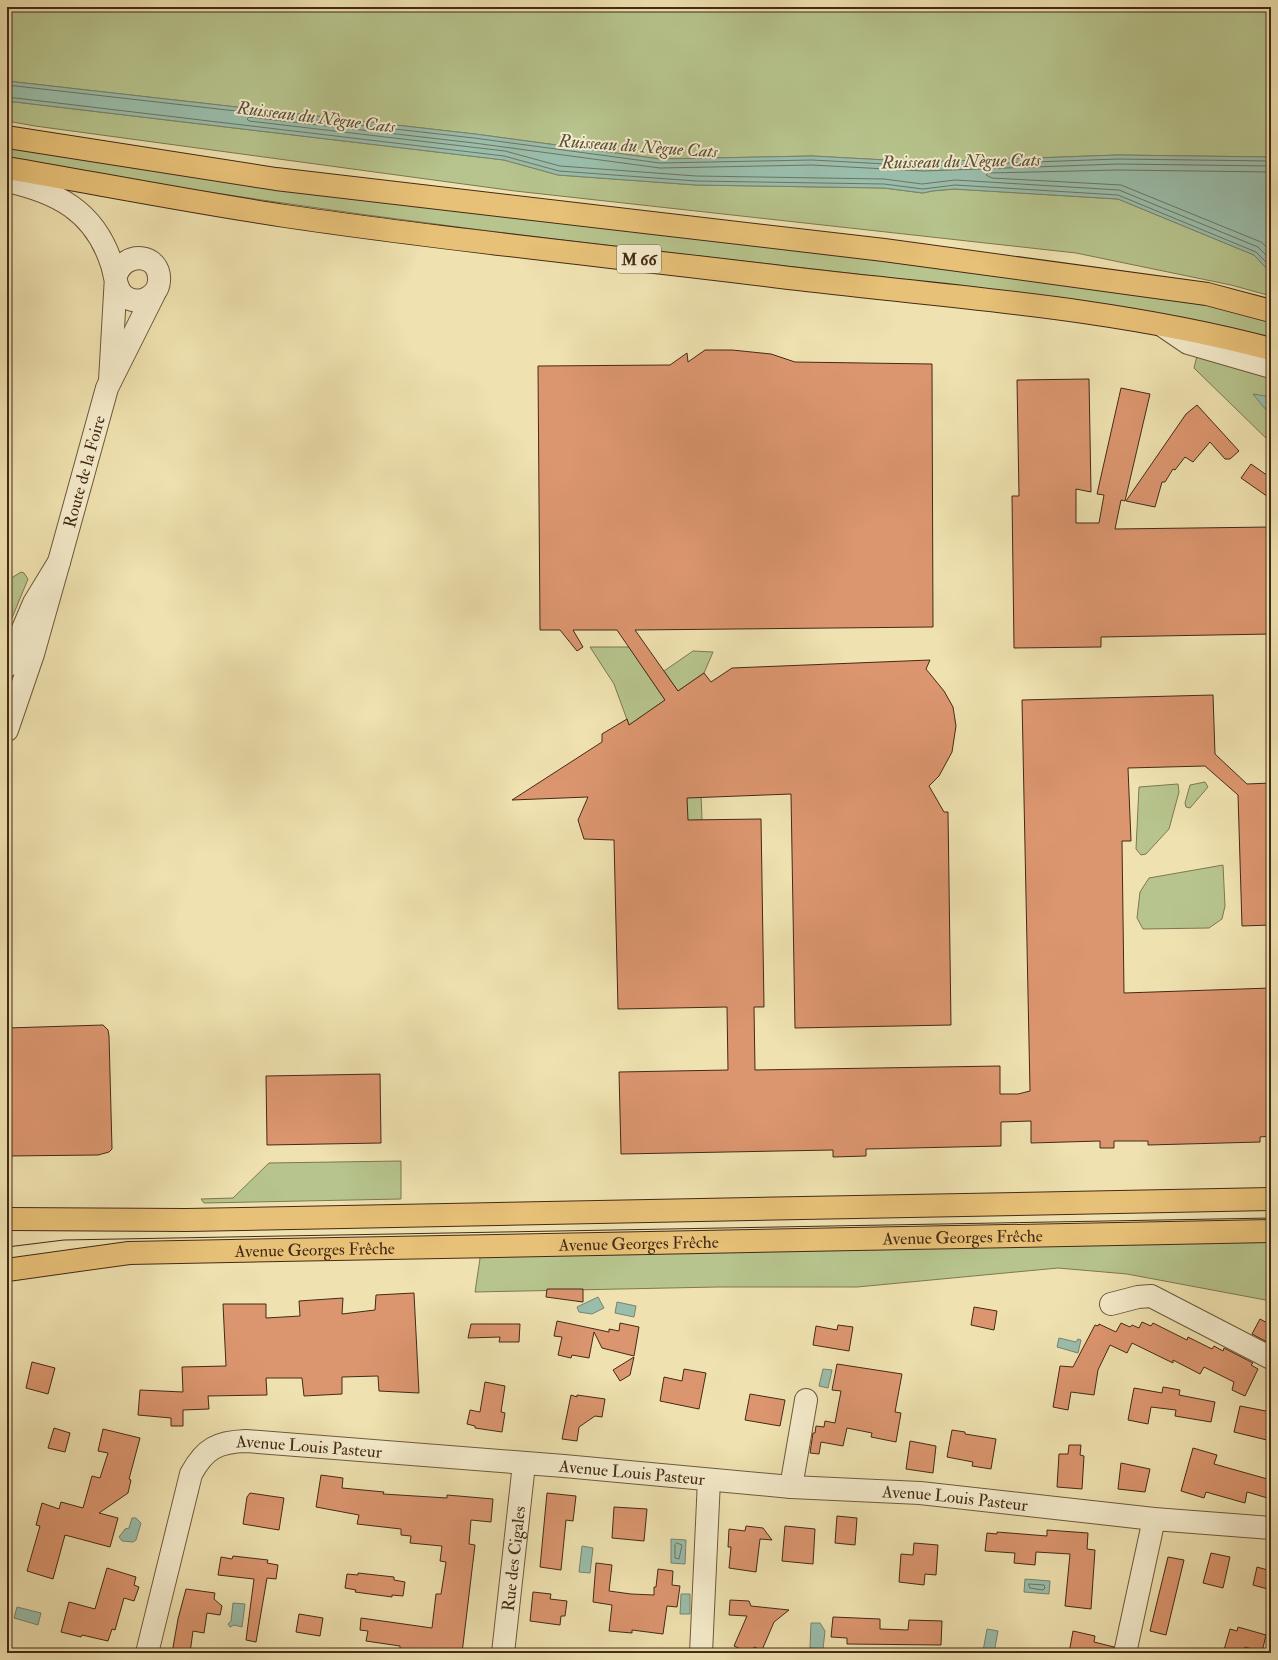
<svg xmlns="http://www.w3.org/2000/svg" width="1278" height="1660" viewBox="0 0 1278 1660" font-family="'IM FELL Double Pica',serif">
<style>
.green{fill:#b7c48d;stroke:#7e7752}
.water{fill:#9abeac;stroke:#788370}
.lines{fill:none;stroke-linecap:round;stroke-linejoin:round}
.shore{stroke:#6f7461;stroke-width:1}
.building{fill:#dc966f;stroke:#442a16}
.minor-casing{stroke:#6f583c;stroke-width:24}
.major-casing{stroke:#442a16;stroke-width:24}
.highway-casing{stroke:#442a16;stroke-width:24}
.minor{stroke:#f5eccc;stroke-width:22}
.major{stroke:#e8c178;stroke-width:22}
.highway{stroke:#e8c178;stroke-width:22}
.tram{stroke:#442a16;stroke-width:1}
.labels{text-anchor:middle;stroke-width:4;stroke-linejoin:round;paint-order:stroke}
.shield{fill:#f5eccc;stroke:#79644d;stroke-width:1}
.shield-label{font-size:16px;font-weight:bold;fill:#442a16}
.street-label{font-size:17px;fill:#442a16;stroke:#f5eccc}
.water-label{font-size:18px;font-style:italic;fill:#5a4f3c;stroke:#f5eccc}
</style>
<rect width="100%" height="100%" fill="#efe2b0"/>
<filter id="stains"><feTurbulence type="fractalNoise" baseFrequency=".005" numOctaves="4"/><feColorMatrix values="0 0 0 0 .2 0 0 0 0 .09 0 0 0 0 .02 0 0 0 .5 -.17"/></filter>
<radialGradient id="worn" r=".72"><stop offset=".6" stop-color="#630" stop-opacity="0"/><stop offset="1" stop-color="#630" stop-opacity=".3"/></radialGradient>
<!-- green -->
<g class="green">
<polygon points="7,7 1271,7 1271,157 1118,155 923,162 812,156 660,159 475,134 7,81"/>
<polygon points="7,101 504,160 558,175 696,185 884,188 923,193 932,191 954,189 1118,199 1254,255 1271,273 1271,296 1231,285 1076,253 515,191 35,126 7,121"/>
<path d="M7 146 1132 289 1271 318V339L1130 308 1069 299C800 266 530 240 262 200 177 188 92 173 7 158Z"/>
<polygon points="1197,356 1271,377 1271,443 1194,368"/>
<polygon points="21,572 24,573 28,579 7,630 7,581"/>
<polygon points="590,647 629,647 665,700 629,725 614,684"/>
<polygon points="693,651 713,652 704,673 678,691 664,671"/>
<polygon points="1205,782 1208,787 1190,808 1186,807 1185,803 1190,785"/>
<polygon points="1178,784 1179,792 1169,829 1146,854 1141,855 1136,849 1139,787"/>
<polygon points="678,794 701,794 702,820 679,821"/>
<polygon points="1223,865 1225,906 1222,919 1209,928 1143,929 1137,918 1140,892 1149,878"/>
<polygon points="401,1161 401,1199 204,1203 201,1199 233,1198 269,1163"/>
<polygon points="1271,1240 1271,1301 1127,1274 1058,1268 857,1287 717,1287 475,1292 481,1252"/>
</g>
<!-- water -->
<g class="water">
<polygon points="7,81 475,134 660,159 812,156 923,162 1118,155 1271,157 1271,273 1254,255 1118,199 954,189 932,191 923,193 884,188 696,185 558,175 504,160 7,101"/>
<polygon points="1253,394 1271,397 1271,416"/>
<polygon points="598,1297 604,1308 592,1314 579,1312 577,1307"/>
<polygon points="617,1302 636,1306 634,1317 615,1313"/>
<polygon points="1059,1338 1076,1342 1078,1339 1081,1340 1078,1353 1057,1347"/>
<polygon points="823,1369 832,1370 828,1388 819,1386"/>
<polygon points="132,1518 136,1518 141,1523 136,1540 133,1542 122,1541 119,1537 125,1529 129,1528"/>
<polygon points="671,1539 686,1540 685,1564 671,1563"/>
<polygon points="582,1546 593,1548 590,1573 579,1572"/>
<polygon points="1025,1579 1050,1581 1049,1594 1024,1592"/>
<polygon points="681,1594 690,1594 690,1614 680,1614"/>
<polygon points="233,1603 245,1604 242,1627 234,1625 230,1627 228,1624 231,1621"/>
<polygon points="17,1607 41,1613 38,1625 14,1618"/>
<polygon points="811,1623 820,1623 825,1631 823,1649 810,1648"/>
<polygon points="987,1629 998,1631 994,1653 983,1651"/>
</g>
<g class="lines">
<!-- shore -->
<g class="shore">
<polyline points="7,85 474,138 660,163 812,160 923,166 1118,159 1271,161"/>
<polyline points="7,97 504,156 559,171 696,181 884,184 923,189 955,185 1118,195 1256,252 1271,267"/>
<polyline points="1271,166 1118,164 923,171 812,165 660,168 474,143 249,117 247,119 249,121 505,151 560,166 696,176 884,179 922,184 955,180 1119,190 1258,247 1271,260"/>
<polyline points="1271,172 1118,170 988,173 986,175 992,178 1121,185 1261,242 1271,251"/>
<polygon points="677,1543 682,1545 679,1559 675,1558 675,1545"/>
<polygon points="1029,1584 1044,1585 1045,1588 1043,1590 1030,1588"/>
</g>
</g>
<!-- building -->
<g class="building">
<polygon points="705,350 732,350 771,354 795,362 932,364 933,627 635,630 678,691 704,673 711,682 732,668 930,660 926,669 944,691 953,707 956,726 952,752 939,776 929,786 944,812 948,812 951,1025 795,1028 791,794 687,798 688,820 761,819 764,1007 754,1007 755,1070 1000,1066 1000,1094 1018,1094 1030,1091 1022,700 1213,695 1215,754 1247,784 1271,783 1271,925 1242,926 1238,795 1205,766 1128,768 1131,841 1122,841 1124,993 1271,988 1271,1136 1260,1137 1260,1142 1148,1145 1148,1141 1114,1141 1114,1148 1100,1148 1100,1141 1031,1143 1031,1121 1001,1122 1001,1146 866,1149 866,1156 833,1157 833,1150 621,1154 619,1072 728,1070 727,1007 618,1009 614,840 584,839 578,820 588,797 512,800 602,742 602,734 627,719 629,725 665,700 617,630 573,630 583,647 577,651 560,630 540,630 538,366 670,365 687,353 688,362"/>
<polygon points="1089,379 1091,492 1076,489 1076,523 1099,523 1104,495 1097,494 1121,388 1150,394 1125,501 1121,500 1115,529 1271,527 1271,634 1101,637 1101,647 1014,648 1012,496 1019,496 1017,380"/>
<polygon points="1197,405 1239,451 1230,459 1225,459 1210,442 1193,462 1185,457 1175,470 1173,469 1165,482 1162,482 1155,507 1126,501 1186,414"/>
<polygon points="1251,464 1271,478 1271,499 1241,478"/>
<polygon points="103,1025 108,1030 109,1036 112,1149 109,1152 98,1155 7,1156 7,1028"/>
<polygon points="380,1074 381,1143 267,1145 266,1076"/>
<polygon points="547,1289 583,1289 583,1302 546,1297"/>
<polygon points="414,1293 419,1393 379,1391 378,1376 342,1377 342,1394 304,1396 302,1378 266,1378 267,1395 208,1396 209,1409 183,1410 183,1426 171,1426 171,1418 138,1415 140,1390 183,1392 182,1367 226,1366 223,1304 266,1304 266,1318 300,1316 299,1301 343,1298 342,1314 375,1310 376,1295"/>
<polygon points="974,1307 997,1311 994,1330 971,1325"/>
<polygon points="1260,1319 1271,1325 1271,1338 1269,1343 1252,1334"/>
<polygon points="557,1321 609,1332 609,1329 619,1331 620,1323 639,1327 634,1356 602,1348 594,1332 589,1358 572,1355 571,1358 558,1355 562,1337 554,1336"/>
<polygon points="1142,1322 1151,1326 1153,1323 1187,1340 1188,1337 1212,1349 1214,1346 1223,1351 1224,1348 1253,1363 1251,1365 1258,1369 1245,1396 1232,1390 1234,1382 1204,1367 1200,1374 1173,1360 1173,1363 1132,1343 1127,1353 1110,1345 1098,1370 1094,1395 1071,1392 1068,1410 1053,1407 1060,1366 1073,1367 1095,1325 1098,1326 1099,1324 1116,1332 1121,1323 1130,1327 1132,1325 1139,1328"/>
<polygon points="471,1324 520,1324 519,1342 499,1342 500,1337 468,1338"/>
<polygon points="838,1325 853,1327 849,1351 813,1345 816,1326 837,1330"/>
<polygon points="634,1357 630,1375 620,1381 613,1370"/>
<polygon points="32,1362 55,1368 48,1394 26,1388"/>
<polygon points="837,1364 902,1374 895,1412 901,1413 896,1442 871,1437 872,1433 847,1428 843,1446 821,1442 819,1454 810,1453 813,1433 815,1433 816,1426 824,1427 825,1421 835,1423 841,1391 832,1390"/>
<polygon points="684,1369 706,1373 699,1409 660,1401 664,1377 682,1381"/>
<polygon points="485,1382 505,1386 501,1412 505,1413 502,1432 475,1428 475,1426 467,1424 470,1410 480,1412"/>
<polygon points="1163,1387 1180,1390 1179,1395 1215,1402 1211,1422 1175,1416 1176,1410 1151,1407 1148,1424 1128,1420 1134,1388 1162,1393"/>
<polygon points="750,1394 785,1400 780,1426 745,1420"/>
<polygon points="571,1395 577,1397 577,1395 605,1399 602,1417 595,1416 579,1427 577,1441 562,1439"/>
<polygon points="1240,1406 1271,1412 1271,1441 1234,1432"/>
<polygon points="54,1428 70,1433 65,1452 48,1448"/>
<polygon points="103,1429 140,1438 129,1479 131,1480 128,1493 99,1513 118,1518 110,1547 65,1535 53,1579 27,1571 40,1526 36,1525 42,1503 59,1509 61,1502 83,1508 92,1476 100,1478 108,1453 98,1451"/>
<polygon points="952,1430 965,1432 965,1434 996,1439 991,1469 972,1466 973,1462 947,1457"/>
<polygon points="910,1441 936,1446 933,1473 906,1469"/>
<polygon points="1069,1445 1081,1445 1080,1455 1084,1456 1082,1489 1057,1487 1059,1454 1068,1454"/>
<polygon points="1193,1448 1217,1455 1214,1464 1271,1480 1271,1499 1247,1492 1245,1503 1206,1492 1204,1498 1181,1491"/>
<polygon points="1121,1463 1150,1469 1145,1492 1118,1489"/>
<polygon points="321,1475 343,1478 342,1488 384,1492 383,1494 447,1498 447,1495 493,1499 491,1522 471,1520 469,1544 475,1545 462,1653 406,1653 400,1652 400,1646 366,1641 368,1631 360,1630 361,1618 432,1628 436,1594 441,1594 446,1562 440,1561 442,1546 410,1543 411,1536 401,1535 401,1529 357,1524 359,1515 316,1507"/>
<polygon points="250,1493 284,1498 279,1530 243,1524 247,1497"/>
<polygon points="547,1493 576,1496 573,1521 566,1520 561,1570 540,1567"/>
<polygon points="614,1507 647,1509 644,1541 612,1538"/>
<polygon points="837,1516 857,1518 855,1545 835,1543"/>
<polygon points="746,1526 763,1528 772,1540 760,1539 756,1572 729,1568 731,1547 728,1547 729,1529 745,1531"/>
<polygon points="785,1526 815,1529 813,1564 782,1561"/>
<polygon points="1047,1530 1088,1533 1087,1549 1095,1550 1091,1609 1065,1606 1070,1554 1036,1552 1035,1565 1014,1563 1015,1553 985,1551 987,1533 997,1534 997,1532 1047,1536"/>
<polygon points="914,1543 938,1545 936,1575 925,1574 924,1585 899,1582 901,1554 913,1555"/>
<polygon points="1211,1553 1230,1557 1223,1588 1203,1583"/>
<polygon points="233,1556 268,1560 267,1563 278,1565 276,1579 267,1578 256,1642 246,1640 254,1579 218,1575 221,1557 232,1559"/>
<polygon points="1168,1557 1184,1560 1166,1635 1150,1631"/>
<polygon points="596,1563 612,1565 609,1591 631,1594 654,1595 654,1587 656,1587 658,1569 673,1571 672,1585 680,1586 677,1607 667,1606 663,1634 632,1630 632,1633 609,1631 612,1605 593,1602"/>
<polygon points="1257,1567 1271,1571 1271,1590 1253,1585"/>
<polygon points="107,1568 136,1577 134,1585 139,1587 134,1601 124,1598 115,1630 112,1629 108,1641 82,1635 81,1637 61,1632 69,1602 95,1609"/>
<polygon points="358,1573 394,1577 394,1580 405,1582 403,1596 392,1595 392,1597 355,1592 356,1590 345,1588 347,1574 358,1575"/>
<polygon points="186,1589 215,1593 214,1599 222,1606 220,1615 207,1613 204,1633 193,1631 190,1653 172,1653 178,1619"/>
<polygon points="533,1592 551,1594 550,1599 567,1601 565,1616 561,1616 560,1625 530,1621"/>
<polygon points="730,1600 749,1601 751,1606 789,1610 774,1622 762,1650 754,1647 752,1650 743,1650 734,1646 747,1616 729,1615"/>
<polygon points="299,1614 323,1618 320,1636 296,1632"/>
<polygon points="833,1617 880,1619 880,1629 908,1630 909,1620 942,1621 941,1645 847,1644 847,1638 831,1637"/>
<polygon points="1238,1627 1266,1635 1262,1652 1245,1647 1243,1653 1224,1650 1230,1629 1237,1631"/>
<polygon points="1073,1631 1095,1636 1094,1642 1114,1647 1113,1653 1069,1653"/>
</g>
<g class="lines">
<!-- minor casing -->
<g class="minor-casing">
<g id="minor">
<path d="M7 181C57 192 94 211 111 262 115 272 115 288 123 295 136 307 158 298 159 281 161 253 124 250 116 276L110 381"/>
<polyline points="1163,326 1188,343 1271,367"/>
<path id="s1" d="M59 562 107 388 154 294"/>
<polyline points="7,666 34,603 59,562 33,654 7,730"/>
<polyline points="1111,1304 1138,1297 1151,1296 1271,1358"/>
<polyline points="791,1487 806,1400"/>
<path id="s2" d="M147 1653 191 1474C205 1448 218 1442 246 1441L564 1466 791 1487 920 1493 1154 1519 1271 1528"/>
<path id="s3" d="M503 1653 524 1464"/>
<polyline points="701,1653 709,1480"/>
<polyline points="1125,1653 1154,1519"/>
</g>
</g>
<!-- major casing -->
<g class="major-casing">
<g id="major">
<polyline points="7,1219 186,1220 1271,1199"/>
<path id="s4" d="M7 1270 129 1253 1271 1231"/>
</g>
</g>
<!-- highway casing -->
<g class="highway-casing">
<g id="highway">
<polyline points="7,137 276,179 884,250 1207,294 1271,311"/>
<path d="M7 168C100 184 192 202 285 216 452 241 621 257 789 278 950 297 1113 307 1271 349"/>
</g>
</g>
<!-- minor -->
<use href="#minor" class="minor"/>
<!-- major -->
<use href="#major" class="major"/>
<!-- highway -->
<use href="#highway" class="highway"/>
<!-- tram -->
<polyline class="tram" points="7,1247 64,1240 1271,1218"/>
</g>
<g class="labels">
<!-- shield labels -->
<rect class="shield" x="617" y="245" width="44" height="28" rx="3"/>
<g class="shield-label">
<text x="639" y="265">M 66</text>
</g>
<!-- street labels -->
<g class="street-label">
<text dy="6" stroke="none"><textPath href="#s1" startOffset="94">Route de la Foire</textPath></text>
<text dy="6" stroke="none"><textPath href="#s4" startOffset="957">Avenue Georges Frêche</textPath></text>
<text dy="6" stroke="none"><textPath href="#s4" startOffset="633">Avenue Georges Frêche</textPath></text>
<text dy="6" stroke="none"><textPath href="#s4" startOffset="309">Avenue Georges Frêche</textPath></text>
<text dy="6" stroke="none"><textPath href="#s2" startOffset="316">Avenue Louis Pasteur</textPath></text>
<text dy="6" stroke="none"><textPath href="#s2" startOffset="640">Avenue Louis Pasteur</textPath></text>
<text dy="6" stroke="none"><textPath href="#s2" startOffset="964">Avenue Louis Pasteur</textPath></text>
<text dy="6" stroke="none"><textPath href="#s3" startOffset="95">Rue des Cigales</textPath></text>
</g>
<!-- water labels -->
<g class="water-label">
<text transform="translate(316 117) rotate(7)" y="6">Ruisseau du Nègue Cats</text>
<text transform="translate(638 146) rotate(4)" y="6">Ruisseau du Nègue Cats</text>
<text transform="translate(961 161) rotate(-1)" y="6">Ruisseau du Nègue Cats</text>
</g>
</g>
<!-- margin -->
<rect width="1278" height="1660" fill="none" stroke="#efe2b0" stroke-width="24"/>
<rect x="8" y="8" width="1262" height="1644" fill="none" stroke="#442a16" stroke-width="2"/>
<rect x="12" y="12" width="1254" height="1636" fill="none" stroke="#442a16"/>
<rect width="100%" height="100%" filter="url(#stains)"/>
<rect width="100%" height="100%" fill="url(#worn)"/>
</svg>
